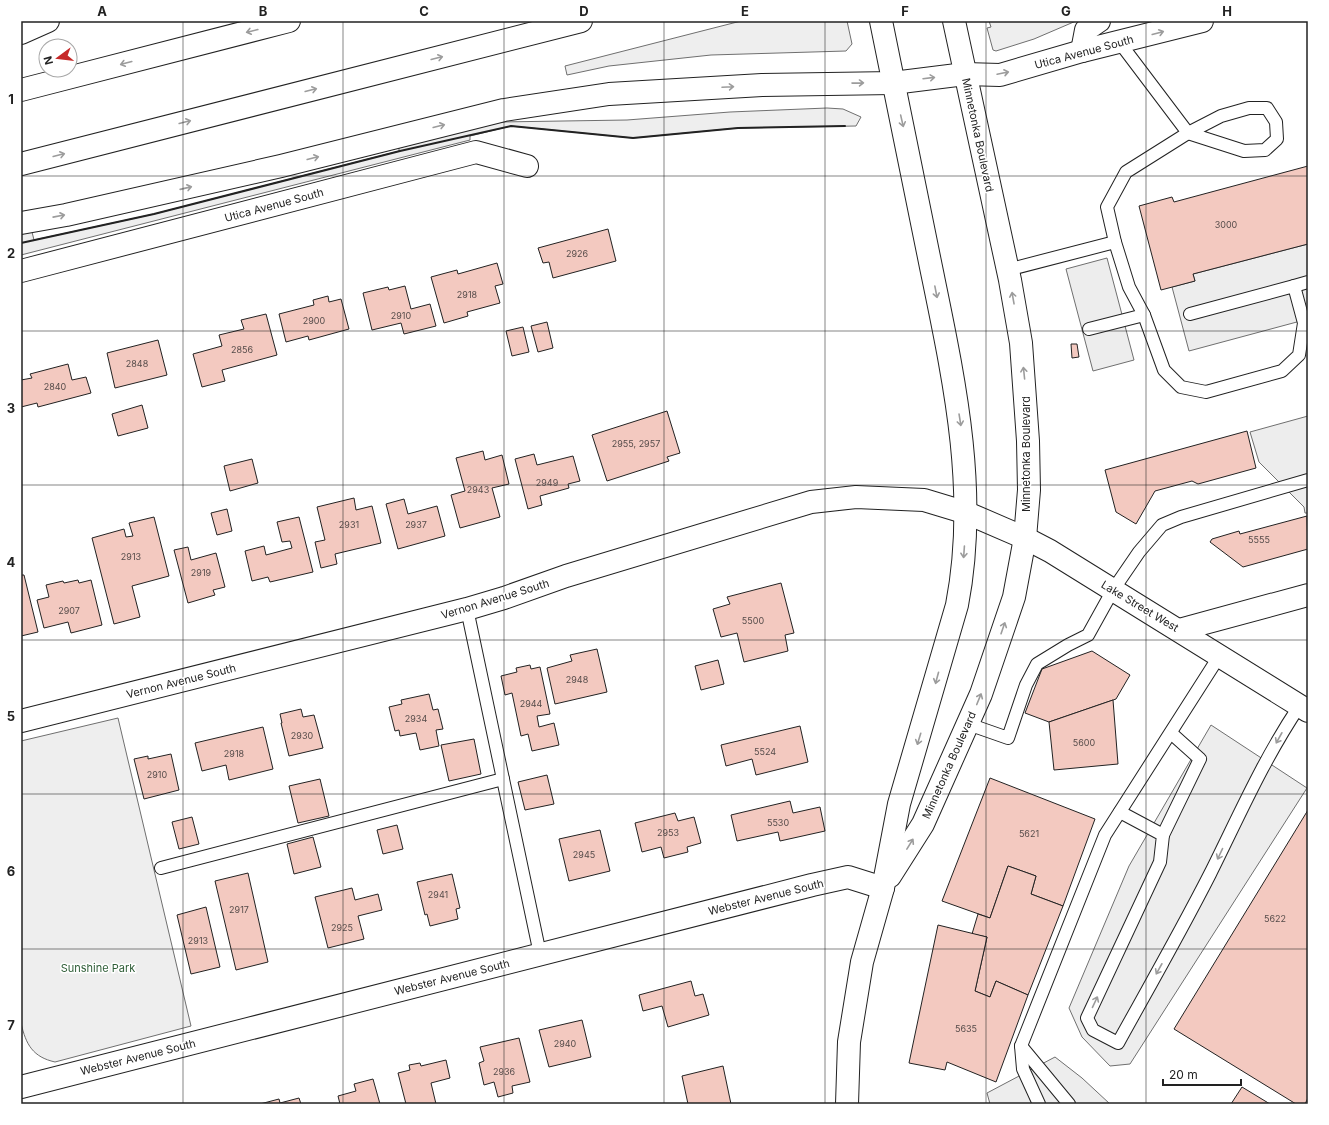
<svg xmlns="http://www.w3.org/2000/svg" width="1329" height="1125" viewBox="0 0 1329 1125" font-family="Inter,sans-serif">
<style>
.green{fill:#eee;stroke:#6f6f6f}
.parking{fill:#ededed;stroke:#6f6f6f}
.building{fill:#f3c9c0;stroke:#222}
.lines{fill:none;stroke-linecap:round;stroke-linejoin:round}
.service-casing{stroke:#222;stroke-width:14}
.minor-casing{stroke:#222;stroke-width:24}
.tertiary-casing{stroke:#222;stroke-width:24}
.secondary-casing{stroke:#222;stroke-width:24}
.motorway-casing{stroke:#222;stroke-width:24}
.service{stroke:#fff;stroke-width:12}
.minor{stroke:#fff;stroke-width:22}
.tertiary{stroke:#fff;stroke-width:22}
.secondary{stroke:#fff;stroke-width:22}
.motorway{stroke:#fff;stroke-width:22}
.wall{stroke:#222;stroke-width:2}
.oneway{stroke:#9c9c9c}
.grid{fill:none;stroke:#222;stroke-width:1;stroke-opacity:0.55}
.labels{text-anchor:middle;stroke-width:3;stroke-linejoin:round;paint-order:stroke}
.number-label{font-size:9px;fill:#564c4a}
.street-label{font-size:11px;fill:#222;stroke:#fff}
.park-label{font-size:11px;fill:#2f5e38;stroke:#fff}
.neatline{fill:none;stroke:#222;stroke-width:1.5}
.grid-label{font-size:13px;text-anchor:middle;font-weight:bold;fill:#222}
</style>
<rect width="100%" height="100%" fill="#fff"/>
<!-- green -->
<g class="green">
<polygon points="741,21 847,21 852,44 846,51 711,55 609,66 567,75 565,66"/>
<polygon points="989,21 1076,21 1034,39 996,51 993,50 987,28 991,27"/>
<polygon points="827,108 843,109 861,117 856,126 738,128 633,138 511,126 470,136 470,140 21,255 21,234 32,232 34,240 154,214 399,151 399,146 499,122 627,120 730,112"/>
<path d="M118 718 191 1026 55 1062C33 1057 26 1045 21 1023V741Z"/>
</g>
<!-- parking -->
<g class="parking">
<polygon points="1308,244 1308,319 1189,351 1172,287 1195,281 1193,274"/>
<polygon points="1107,258 1134,360 1093,371 1066,269"/>
<polygon points="1308,416 1308,513 1305,513 1304,507 1259,462 1250,432"/>
<polygon points="1211,725 1307,788 1130,1064 1110,1066 1082,1037 1069,1008 1129,866"/>
<polygon points="1055,1057 1082,1078 1110,1104 990,1104 987,1093"/>
</g>
<!-- building -->
<g class="building">
<polygon points="1308,166 1308,244 1193,274 1195,281 1161,290 1139,206 1172,197 1174,202"/>
<polygon points="608,229 616,261 553,278 549,262 543,263 538,248"/>
<polygon points="497,263 503,284 495,286 500,303 467,312 468,316 444,323 431,277 457,270 458,274"/>
<polygon points="405,286 411,309 430,304 436,326 404,334 401,323 372,330 363,293 388,287 389,290"/>
<polygon points="328,296 329,302 341,299 349,329 309,340 308,336 286,342 279,314 314,305 313,300"/>
<polygon points="266,314 277,355 222,370 225,381 202,387 193,354 222,346 219,335 244,329 241,320"/>
<polygon points="547,322 553,348 538,352 531,326"/>
<polygon points="523,327 529,352 512,356 506,331"/>
<polygon points="158,340 167,375 115,388 107,353"/>
<polygon points="1071,344 1077,344 1079,357 1072,358"/>
<polygon points="68,364 72,380 86,377 91,393 38,407 37,403 21,407 21,380 32,378 30,374"/>
<polygon points="142,405 148,428 118,436 112,414"/>
<polygon points="667,411 680,453 667,457 669,461 607,481 592,435"/>
<polygon points="1247,431 1256,468 1198,484 1192,481 1155,491 1136,524 1116,512 1105,470"/>
<polygon points="483,451 485,460 502,455 509,484 492,488 500,517 460,528 451,495 465,491 456,458"/>
<polygon points="534,454 537,465 573,456 580,481 568,484 569,488 540,496 542,505 528,509 515,459"/>
<polygon points="252,459 258,483 230,491 224,466"/>
<polygon points="354,498 356,510 372,506 381,543 335,554 337,564 321,568 315,542 325,540 317,507"/>
<polygon points="404,499 408,514 437,506 445,536 398,549 386,504"/>
<polygon points="227,509 232,531 217,535 211,513"/>
<polygon points="1307,516 1308,549 1243,567 1210,542 1212,539 1239,531 1240,534"/>
<polygon points="154,517 169,576 132,586 140,617 114,624 92,538 124,529 126,537 133,536 129,523"/>
<polygon points="299,517 313,572 270,582 268,577 252,581 245,551 264,546 266,555 292,548 290,541 282,542 277,522"/>
<polygon points="188,547 191,560 216,553 225,587 213,590 215,595 188,603 174,550"/>
<polygon points="21,575 24,575 38,632 21,636"/>
<polygon points="78,580 79,583 91,580 102,625 71,633 68,622 44,628 37,600 49,597 46,585 63,581 64,583"/>
<polygon points="781,583 794,633 785,635 788,651 744,662 737,633 721,637 713,609 730,604 727,597"/>
<polygon points="597,649 607,692 555,704 547,668 572,661 570,655"/>
<polygon points="1092,651 1130,675 1116,699 1049,722 1025,713 1042,669"/>
<polygon points="718,660 724,684 701,690 695,666"/>
<polygon points="530,665 531,669 540,667 550,714 537,716 539,727 554,723 559,745 532,751 528,734 521,736 512,693 505,695 501,676 517,672 516,668"/>
<polygon points="429,694 433,710 438,709 443,729 436,730 439,746 420,750 416,733 400,736 399,730 395,731 389,707 402,704 401,700"/>
<polygon points="1113,700 1118,764 1054,770 1049,722"/>
<polygon points="301,709 303,717 314,715 323,748 289,756 281,723 282,723 280,714"/>
<polygon points="800,726 808,762 756,775 752,759 726,766 721,745"/>
<polygon points="263,727 273,769 229,780 226,765 202,771 195,743"/>
<polygon points="474,739 481,774 449,781 441,745"/>
<polygon points="171,754 179,790 144,799 134,759 148,756 148,759"/>
<polygon points="547,775 554,804 525,810 518,782"/>
<polygon points="990,778 1095,819 1063,906 1031,894 1036,876 1008,866 990,918 942,901"/>
<polygon points="320,779 329,816 298,823 289,786"/>
<polygon points="790,801 793,813 820,807 825,831 780,841 778,832 737,841 731,815"/>
<polygon points="1308,810 1308,1098 1305,1104 1296,1104 1174,1029"/>
<polygon points="675,813 678,821 694,817 701,843 687,847 688,852 664,858 661,847 642,852 635,823"/>
<polygon points="192,817 199,844 179,849 172,822"/>
<polygon points="397,825 403,849 383,854 377,830"/>
<polygon points="600,830 610,871 569,881 559,839"/>
<polygon points="313,837 321,867 294,874 287,844"/>
<polygon points="1008,866 1036,876 1031,894 1063,906 1028,995 996,981 990,997 975,991 987,937 972,934 978,914 990,918"/>
<polygon points="248,873 268,962 236,970 215,881"/>
<polygon points="452,874 460,908 456,909 458,919 430,926 427,914 425,915 417,882"/>
<polygon points="352,888 355,900 378,894 382,910 358,916 364,939 328,948 315,897"/>
<polygon points="206,907 220,967 191,974 177,915"/>
<polygon points="938,925 987,937 975,991 990,997 996,981 1028,995 996,1082 947,1062 945,1070 909,1063"/>
<polygon points="691,981 695,996 703,994 709,1015 668,1027 662,1006 643,1011 639,995"/>
<polygon points="582,1020 591,1057 549,1067 539,1030"/>
<polygon points="519,1038 530,1082 512,1086 513,1093 498,1097 494,1082 484,1085 479,1063 484,1061 480,1047"/>
<polygon points="446,1060 450,1078 431,1083 436,1104 406,1104 398,1073 410,1070 409,1065 420,1063 421,1066"/>
<polygon points="723,1066 731,1104 688,1104 682,1076"/>
<polygon points="373,1079 380,1104 340,1104 338,1096 356,1091 354,1084"/>
<polygon points="1242,1087 1270,1104 1231,1104"/>
<polygon points="299,1098 301,1104 260,1104 279,1099 280,1103"/>
</g>
<g class="lines">
<!-- service casing -->
<g class="service-casing">
<g id="service">
<polyline points="1120,43 1188,133 1126,172 1107,207 1115,242 1129,287 1144,315 1164,370 1181,387 1206,392 1282,371 1299,355 1304,323 1294,286 1190,314"/>
<polygon points="1249,108 1267,108 1276,122 1277,139 1265,150 1244,151 1188,133 1221,116"/>
<polyline points="1007,270 1115,242"/>
<polyline points="1294,286 1308,282"/>
<polyline points="1089,329 1144,315"/>
<polyline points="467,609 540,954"/>
<polyline points="968,724 1008,738 1026,685 1037,664 1068,645 1088,635 1113,590 1139,552 1162,525 1181,517 1308,480"/>
<path d="M1120 812 1163 835 1160 862 1087 1018 1093 1030 1118 1043C1149 987 1181 931 1210 874 1239 816 1263 760 1300 705"/>
<polyline points="1163,835 1200,759 1171,733"/>
<polyline points="161,868 503,779"/>
<polyline points="1021,1046 1069,1104"/>
<polyline points="1039,1104 1023,1069 1021,1046 1105,835 1220,655"/>
</g>
</g>
<!-- minor casing -->
<g class="minor-casing">
<g id="minor">
<polyline points="965,74 1000,75 1082,51 1202,21"/>
<polyline points="21,271 476,152 527,166"/>
<polyline points="1179,630 1308,595"/>
<polyline points="21,721 467,609 504,598 566,576 811,502 856,497 924,500 967,513"/>
<polyline points="21,1087 812,885 848,877 883,888"/>
</g>
</g>
<!-- tertiary casing -->
<g class="tertiary-casing">
<polyline id="tertiary" points="967,513 1025,538 1050,551 1308,711"/>
</g>
<!-- secondary casing -->
<g class="secondary-casing">
<g id="secondary">
<polyline points="890,876 923,824 981,694 1014,597 1025,538 1029,490 1028,441 1021,343 1010,280 954,21"/>
<path d="M847 1104 849 1042 862 962 883 888 899 804 957 605C979 491 954 379 931 267 915 185 898 103 881 21"/>
</g>
</g>
<!-- motorway casing -->
<g class="motorway-casing">
<g id="motorway">
<polyline points="21,33 48,21"/>
<polyline points="1082,51 1086,30 1099,21"/>
<polyline points="21,90 289,21"/>
<polyline points="21,164 581,21"/>
<polyline points="21,223 66,215 281,166 504,110 609,94 762,85 893,83 965,74"/>
</g>
</g>
<!-- service -->
<use href="#service" class="service"/>
<!-- minor -->
<use href="#minor" class="minor"/>
<!-- tertiary -->
<use href="#tertiary" class="tertiary"/>
<!-- secondary -->
<use href="#secondary" class="secondary"/>
<!-- motorway -->
<use href="#motorway" class="motorway"/>
<!-- wall -->
<polyline class="wall" points="21,243 154,214 400,151 511,126 633,138 738,128 845,126"/>
</g>
<!-- one-way arrows -->
<defs><path id="oneway-shaft" d="M-6 0H5M1.5-3L5.5 0L1.5 3" fill="none" stroke-width="1.6" stroke-linecap="round" stroke-linejoin="round"/></defs>
<g class="oneway">
<use href="#oneway-shaft" transform="translate(252 31) rotate(166)"/>
<use href="#oneway-shaft" transform="translate(1158 33) rotate(-15)"/>
<use href="#oneway-shaft" transform="translate(437 58) rotate(-14)"/>
<use href="#oneway-shaft" transform="translate(126 63) rotate(165)"/>
<use href="#oneway-shaft" transform="translate(1003 73) rotate(-12)"/>
<use href="#oneway-shaft" transform="translate(929 78) rotate(-7)"/>
<use href="#oneway-shaft" transform="translate(858 83) rotate(-1)"/>
<use href="#oneway-shaft" transform="translate(728 87) rotate(-3)"/>
<use href="#oneway-shaft" transform="translate(311 90) rotate(-14)"/>
<use href="#oneway-shaft" transform="translate(902 121) rotate(77)"/>
<use href="#oneway-shaft" transform="translate(185 122) rotate(-14)"/>
<use href="#oneway-shaft" transform="translate(439 126) rotate(-14)"/>
<use href="#oneway-shaft" transform="translate(59 155) rotate(-14)"/>
<use href="#oneway-shaft" transform="translate(313 158) rotate(-14)"/>
<use href="#oneway-shaft" transform="translate(186 188) rotate(-13)"/>
<use href="#oneway-shaft" transform="translate(59 216) rotate(-11)"/>
<use href="#oneway-shaft" transform="translate(936 292) rotate(79)"/>
<use href="#oneway-shaft" transform="translate(1013 298) rotate(-100)"/>
<use href="#oneway-shaft" transform="translate(1024 373) rotate(-96)"/>
<use href="#oneway-shaft" transform="translate(960 420) rotate(81)"/>
<use href="#oneway-shaft" transform="translate(964 552) rotate(94)"/>
<use href="#oneway-shaft" transform="translate(1003 628) rotate(-71)"/>
<use href="#oneway-shaft" transform="translate(937 678) rotate(105)"/>
<use href="#oneway-shaft" transform="translate(979 699) rotate(-68)"/>
<use href="#oneway-shaft" transform="translate(1279 738) rotate(119)"/>
<use href="#oneway-shaft" transform="translate(919 739) rotate(107)"/>
<use href="#oneway-shaft" transform="translate(910 844) rotate(-58)"/>
<use href="#oneway-shaft" transform="translate(1220 854) rotate(115)"/>
<use href="#oneway-shaft" transform="translate(1159 969) rotate(119)"/>
<use href="#oneway-shaft" transform="translate(1095 1002) rotate(-65)"/>
</g>
<!-- grid -->
<path class="grid" d="M183 21V1104M343 21V1104M504 21V1104M664 21V1104M825 21V1104M986 21V1104M1146 21V1104M21 176H1308M21 331H1308M21 485H1308M21 640H1308M21 794H1308M21 949H1308"/>
<g class="labels">
<!-- number labels -->
<g class="number-label">
<text x="1226" y="228">3000</text>
<text x="577" y="257">2926</text>
<text x="467" y="298">2918</text>
<text x="401" y="319">2910</text>
<text x="314" y="324">2900</text>
<text x="242" y="353">2856</text>
<text x="137" y="367">2848</text>
<text x="55" y="390">2840</text>
<text x="636" y="447">2955, 2957</text>
<text x="547" y="486">2949</text>
<text x="478" y="493">2943</text>
<text x="349" y="528">2931</text>
<text x="416" y="528">2937</text>
<text x="1259" y="543">5555</text>
<text x="131" y="560">2913</text>
<text x="201" y="576">2919</text>
<text x="69" y="614">2907</text>
<text x="753" y="624">5500</text>
<text x="577" y="683">2948</text>
<text x="531" y="707">2944</text>
<text x="416" y="722">2934</text>
<text x="302" y="739">2930</text>
<text x="1084" y="746">5600</text>
<text x="765" y="755">5524</text>
<text x="234" y="757">2918</text>
<text x="157" y="778">2910</text>
<text x="778" y="826">5530</text>
<text x="668" y="836">2953</text>
<text x="1029" y="837">5621</text>
<text x="584" y="858">2945</text>
<text x="438" y="898">2941</text>
<text x="239" y="913">2917</text>
<text x="1275" y="922">5622</text>
<text x="342" y="931">2925</text>
<text x="198" y="944">2913</text>
<text x="966" y="1032">5635</text>
<text x="565" y="1047">2940</text>
<text x="504" y="1075">2936</text>
</g>
<!-- street labels -->
<g class="street-label">
<text transform="translate(1084 52) rotate(-15)" y="4">Utica Avenue South</text>
<text transform="translate(978 135) rotate(78)" y="4">Minnetonka Boulevard</text>
<text transform="translate(274 205) rotate(-15)" y="4">Utica Avenue South</text>
<text transform="translate(1026 454) rotate(-90)" y="4">Minnetonka Boulevard</text>
<text transform="translate(495 599) rotate(-17)" y="4">Vernon Avenue South</text>
<text transform="translate(1140 606) rotate(31)" y="4">Lake Street West</text>
<text transform="translate(181 681) rotate(-14)" y="4">Vernon Avenue South</text>
<text transform="translate(949 765) rotate(-66)" y="4">Minnetonka Boulevard</text>
<text transform="translate(766 897) rotate(-14)" y="4">Webster Avenue South</text>
<text transform="translate(452 977) rotate(-14)" y="4">Webster Avenue South</text>
<text transform="translate(138 1057) rotate(-14)" y="4">Webster Avenue South</text>
</g>
<!-- park labels -->
<g class="park-label">
<text x="98" y="972">Sunshine Park</text>
</g>
</g>
<!-- border -->
<rect width="1329" height="1125" fill="none" stroke="#ffffff" stroke-width="44"/>
<!-- north arrow -->
<g transform="translate(58 58) rotate(255)"><circle r="19" fill="#ffffff" stroke="#a7a7a7"/>
<path d="M0-3L7 15L0 10L-7 15Z" fill="#c62828"/>
<text y="-6" font-size="11" font-weight="bold" text-anchor="middle" fill="#222222">N</text>
</g>
<!-- scale -->
<path d="M1163 1079v6h78v-6" fill="none" stroke="#222222" stroke-width="2"/>
<text x="1169" y="1079" font-size="12" fill="#222222" stroke="#ffffff" stroke-width="3" paint-order="stroke">20 m</text>
<rect x="22" y="22" width="1285" height="1081" class="neatline"/>
<g class="grid-label">
<text x="102" y="16">A</text>
<text x="263" y="16">B</text>
<text x="424" y="16">C</text>
<text x="584" y="16">D</text>
<text x="745" y="16">E</text>
<text x="905" y="16">F</text>
<text x="1066" y="16">G</text>
<text x="1227" y="16">H</text>
<text x="11" y="104">1</text>
<text x="11" y="258">2</text>
<text x="11" y="413">3</text>
<text x="11" y="567">4</text>
<text x="11" y="721">5</text>
<text x="11" y="876">6</text>
<text x="11" y="1030">7</text>
</g>
</svg>
